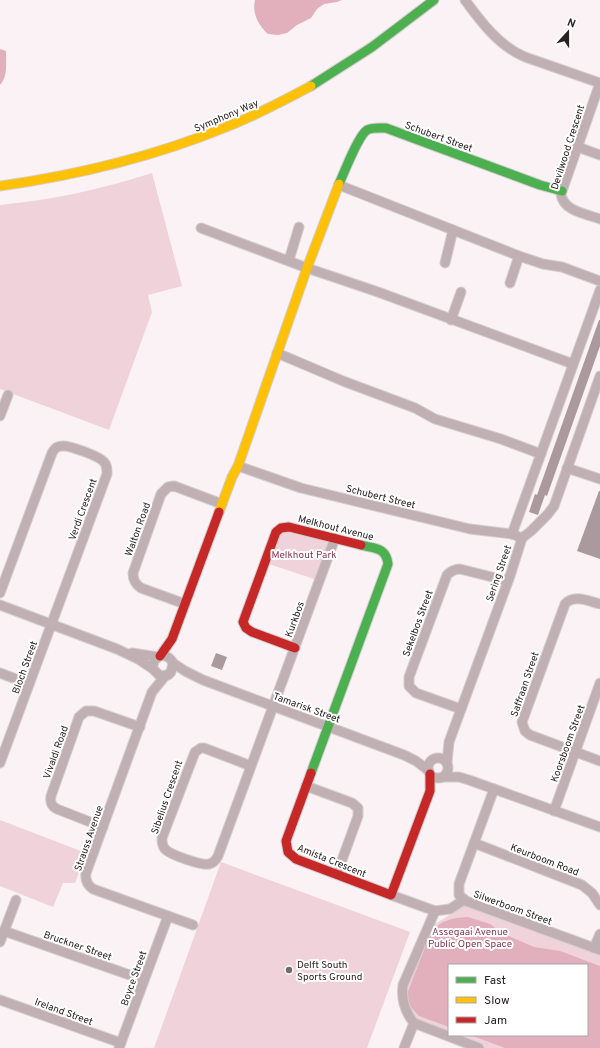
<svg xmlns="http://www.w3.org/2000/svg" width="600" height="1048" viewBox="0 0 600 1048" font-family="Overpass,sans-serif">
<style>
.green{fill:#f0d2da}
.water{fill:#e2afbc}
.building{fill:#aa9a9e}
.lines{fill:none;stroke-linecap:round;stroke-linejoin:round}
.street-casing{stroke:#d4cdcf;stroke-width:11}
.fast-casing{stroke:#d4cdcf;stroke-width:11}
.slow-casing{stroke:#d4cdcf;stroke-width:11}
.jam-casing{stroke:#d4cdcf;stroke-width:11}
.street{stroke:#c0afb3;stroke-width:9}
.fast{stroke:#4caf50;stroke-width:9}
.slow{stroke:#ffc107;stroke-width:9}
.jam{stroke:#c62828;stroke-width:9}
.poi-dot{fill:#736a6c;stroke:#fff;stroke-width:1.5}
.labels{text-anchor:middle;stroke-width:4;stroke-linejoin:round;paint-order:stroke}
.street-label{font-size:10px;fill:#2a2123;stroke:#fff}
.park-label{font-size:10px;fill:#893551;stroke:#fff}
.poi-label{font-size:10px;fill:#2a2123;stroke:#fff;text-anchor:start}
</style>
<rect width="100%" height="100%" fill="#faf2f4"/>
<!-- green -->
<g class="green">
<path d="M152 173 182 286 148 295 152 312 109 430 0 389V205C51 200 103 189 152 173Z"/>
<polygon points="281,531 326,541 329,546 317,580 269,564"/>
<polygon points="0,820 86,853 75,883 63,883 53,907 0,886"/>
<polygon points="221,862 410,932 367,1048 154,1048"/>
<polygon points="467,904 600,953 600,1048 484,1048 450,1035 587,1035 587,965 449,965 449,1035 416,1022 408,1007 405,994 432,926"/>
</g>
<!-- water -->
<g class="water">
<path d="M255 0H342L337 2 324 4 317 9 311 18 297 25 287 33 278 35 268 34C258 25 252 13 255 0Z"/>
<path d="M0 49 6 51C6 62 8 77 0 85Z"/>
<path d="M468 917 490 924 502 933 534 947 560 951 600 966V1048H505L470 1035H587V965H449V1027L419 1016 409 1005 407 994 431 932C442 920 451 918 468 917Z"/>
</g>
<!-- building -->
<g class="building">
<polygon points="599,320 600,320 600,346 547,496 545,495 538,515 529,512 535,494 537,495"/>
<polygon points="599,491 600,491 600,559 577,551"/>
<polygon points="216,653 227,657 222,670 211,666"/>
</g>
<g class="lines">
<!-- street casing -->
<g class="street-casing">
<g id="street">
<path d="M465 0C481 22 499 46 525 57L600 83"/>
<path d="M600 83 561 194C563 211 586 214 600 219"/>
<polyline points="578,147 600,155"/>
<polyline points="339,185 519,256 543,264 562,267 600,281"/>
<polyline points="201,228 307,268 378,292 573,364"/>
<polyline points="289,260 299,227"/>
<polyline points="445,263 453,230"/>
<polyline points="510,283 519,256"/>
<polyline points="451,320 461,292"/>
<polyline points="277,353 343,381 415,408 435,419 501,439 541,454"/>
<polyline points="0,416 8,395"/>
<polyline points="238,466 301,488 470,529 512,534 522,538"/>
<polyline points="567,468 600,479"/>
<polyline points="512,534 600,290"/>
<path d="M0 593 52 453C54 449 57 446 62 446 69 445 99 456 104 462 107 465 107 469 107 474L0 763"/>
<path d="M185 604 141 588C135 584 133 580 133 573L161 494 168 487 174 486 222 504"/>
<path d="M600 604C588 601 574 594 565 604L522 722 525 731 530 735 600 761"/>
<path d="M0 605 117 649 138 659 153 669 159 675 162 676 168 675 171 672 173 663C167 651 152 655 153 669"/>
<polyline points="132,653 158,657"/>
<polyline points="173,663 185,671 203,680 404,755 416,761 429,771"/>
<polyline points="0,673 29,684"/>
<path d="M166 675 152 692 86 873C85 880 87 885 93 889L193 925"/>
<path d="M461 709 416 693 409 686V677L447 575C451 571 454 569 460 569L508 581"/>
<circle cx="438" cy="768" r="10"/>
<polyline points="447,762 449,742 510,576 522,538 531,531 548,514 554,506 600,376"/>
<path d="M251 766 204 748H201L195 752 162 838C162 842 162 846 165 849 170 855 203 866 209 864 214 863 216 860 218 856L335 538"/>
<polyline points="444,777 459,777 469,780 600,827"/>
<polyline points="306,786 352,803 358,808 358,816 337,874"/>
<polyline points="494,789 459,884 459,895 466,901 600,950"/>
<polyline points="554,811 600,683"/>
<path d="M103 827 57 809C51 806 50 802 51 796L79 717 86 711H94L140 727"/>
<polyline points="474,843 582,885 592,893 600,905"/>
<polyline points="391,895 435,911 450,909 464,900"/>
<polyline points="4,931 144,980"/>
<polyline points="0,942 16,900"/>
<polyline points="594,948 600,934"/>
<polyline points="0,1000 121,1043"/>
<path d="M414 1023C405 1012 401 1000 403 985L435 911"/>
<polyline points="119,1048 168,916"/>
<polyline points="404,1048 414,1023 479,1048"/>
</g>
</g>
<!-- fast casing -->
<g class="fast-casing">
<g id="fast">
<polyline points="311,86 372,47 434,0"/>
<path d="M339 184C344 173 358 136 367 130 372 127 380 128 386 128L540 185 562 191"/>
<path d="M311 773 388 564C386 547 375 549 361 545"/>
</g>
</g>
<!-- slow casing -->
<g class="slow-casing">
<g id="slow">
<path d="M0 186C78 175 153 157 226 127 255 116 283 101 311 86"/>
<polyline points="219,512 232,477 238,466 307,268 339,184"/>
</g>
</g>
<!-- jam casing -->
<g class="jam-casing">
<g id="jam">
<polyline points="295,648 252,632 246,628 243,622 276,532 281,528 289,527 361,545"/>
<polyline points="160,656 172,639 219,512"/>
<polyline points="311,773 286,841 288,852 296,859 391,895 430,791 430,774"/>
</g>
</g>
<!-- street -->
<use href="#street" class="street"/>
<!-- fast -->
<use href="#fast" class="fast"/>
<!-- slow -->
<use href="#slow" class="slow"/>
<!-- jam -->
<use href="#jam" class="jam"/>
</g>
<!-- markers -->
<circle class="poi-dot" cx="289" cy="970" r="4"/>
<g class="labels">
<!-- street labels -->
<g class="street-label">
<text transform="translate(226 115) rotate(-23)" y="4">Symphony Way</text>
<text transform="translate(439 136) rotate(20)" y="4">Schubert Street</text>
<text transform="translate(567 147) rotate(-72)" y="4">Devilwood Crescent</text>
<text transform="translate(381 496) rotate(14)" y="4">Schubert Street</text>
<text transform="translate(82 509) rotate(-70)" y="4">Verdi Crescent</text>
<text transform="translate(336 527) rotate(14)" y="4">Melkhout Avenue</text>
<text transform="translate(137 529) rotate(-70)" y="4">Walton Road</text>
<text transform="translate(498 573) rotate(-71)" y="4">Sering Street</text>
<text transform="translate(294 619) rotate(-70)" y="4">Kurkbos</text>
<text transform="translate(417 623) rotate(-70)" y="4">Sekelbos Street</text>
<text transform="translate(24 667) rotate(-70)" y="4">Bloch Street</text>
<text transform="translate(524 684) rotate(-71)" y="4">Saffraan Street</text>
<text transform="translate(307 707) rotate(20)" y="4">Tamarisk Street</text>
<text transform="translate(567 743) rotate(-70)" y="4">Koorsboom Street</text>
<text transform="translate(55 752) rotate(-70)" y="4">Vivaldi Road</text>
<text transform="translate(166 797) rotate(-71)" y="4">Sibelius Crescent</text>
<text transform="translate(88 838) rotate(-71)" y="4">Strauss Avenue</text>
<text transform="translate(545 859) rotate(21)" y="4">Keurboom Road</text>
<text transform="translate(332 860) rotate(22)" y="4">Amista Crescent</text>
<text transform="translate(513 907) rotate(20)" y="4">Silwerboom Street</text>
<text transform="translate(78 945) rotate(19)" y="4">Bruckner Street</text>
<text transform="translate(133 978) rotate(-70)" y="4">Boyce Street</text>
<text transform="translate(64 1011) rotate(20)" y="4">Ireland Street</text>
</g>
<!-- park labels -->
<g class="park-label">
<text x="304" y="558">Melkhout Park</text>
<text x="470" y="935">Assegaai Avenue<tspan x="470" dy="12">Public Open Space</tspan></text>
</g>
<!-- poi labels -->
<g class="poi-label">
<text x="297" y="968">Delft South<tspan x="297" dy="12">Sports Ground</tspan></text>
</g>
</g>
<!-- legend -->
<rect x="448" y="964" width="140" height="72" fill="#ffffff" stroke="#aaa6a7"/>
<rect x="456" y="977" width="20" height="6" fill="#4caf50" stroke="#aaa6a7"/>
<text x="484" y="984" font-size="12" fill="#2a2123">Fast</text>
<rect x="456" y="997" width="20" height="6" fill="#ffc107" stroke="#aaa6a7"/>
<text x="484" y="1004" font-size="12" fill="#2a2123">Slow</text>
<rect x="456" y="1017" width="20" height="6" fill="#c62828" stroke="#aaa6a7"/>
<text x="484" y="1024" font-size="12" fill="#2a2123">Jam</text>
<!-- north arrow -->
<g transform="translate(568 32) rotate(21)" stroke="#ffffff" stroke-width="3" paint-order="stroke">
<path d="M0-3L7 15L0 10L-7 15Z" fill="#2a2123"/>
<text y="-6" font-size="11" font-weight="bold" text-anchor="middle" fill="#2a2123">N</text>
</g>
</svg>
